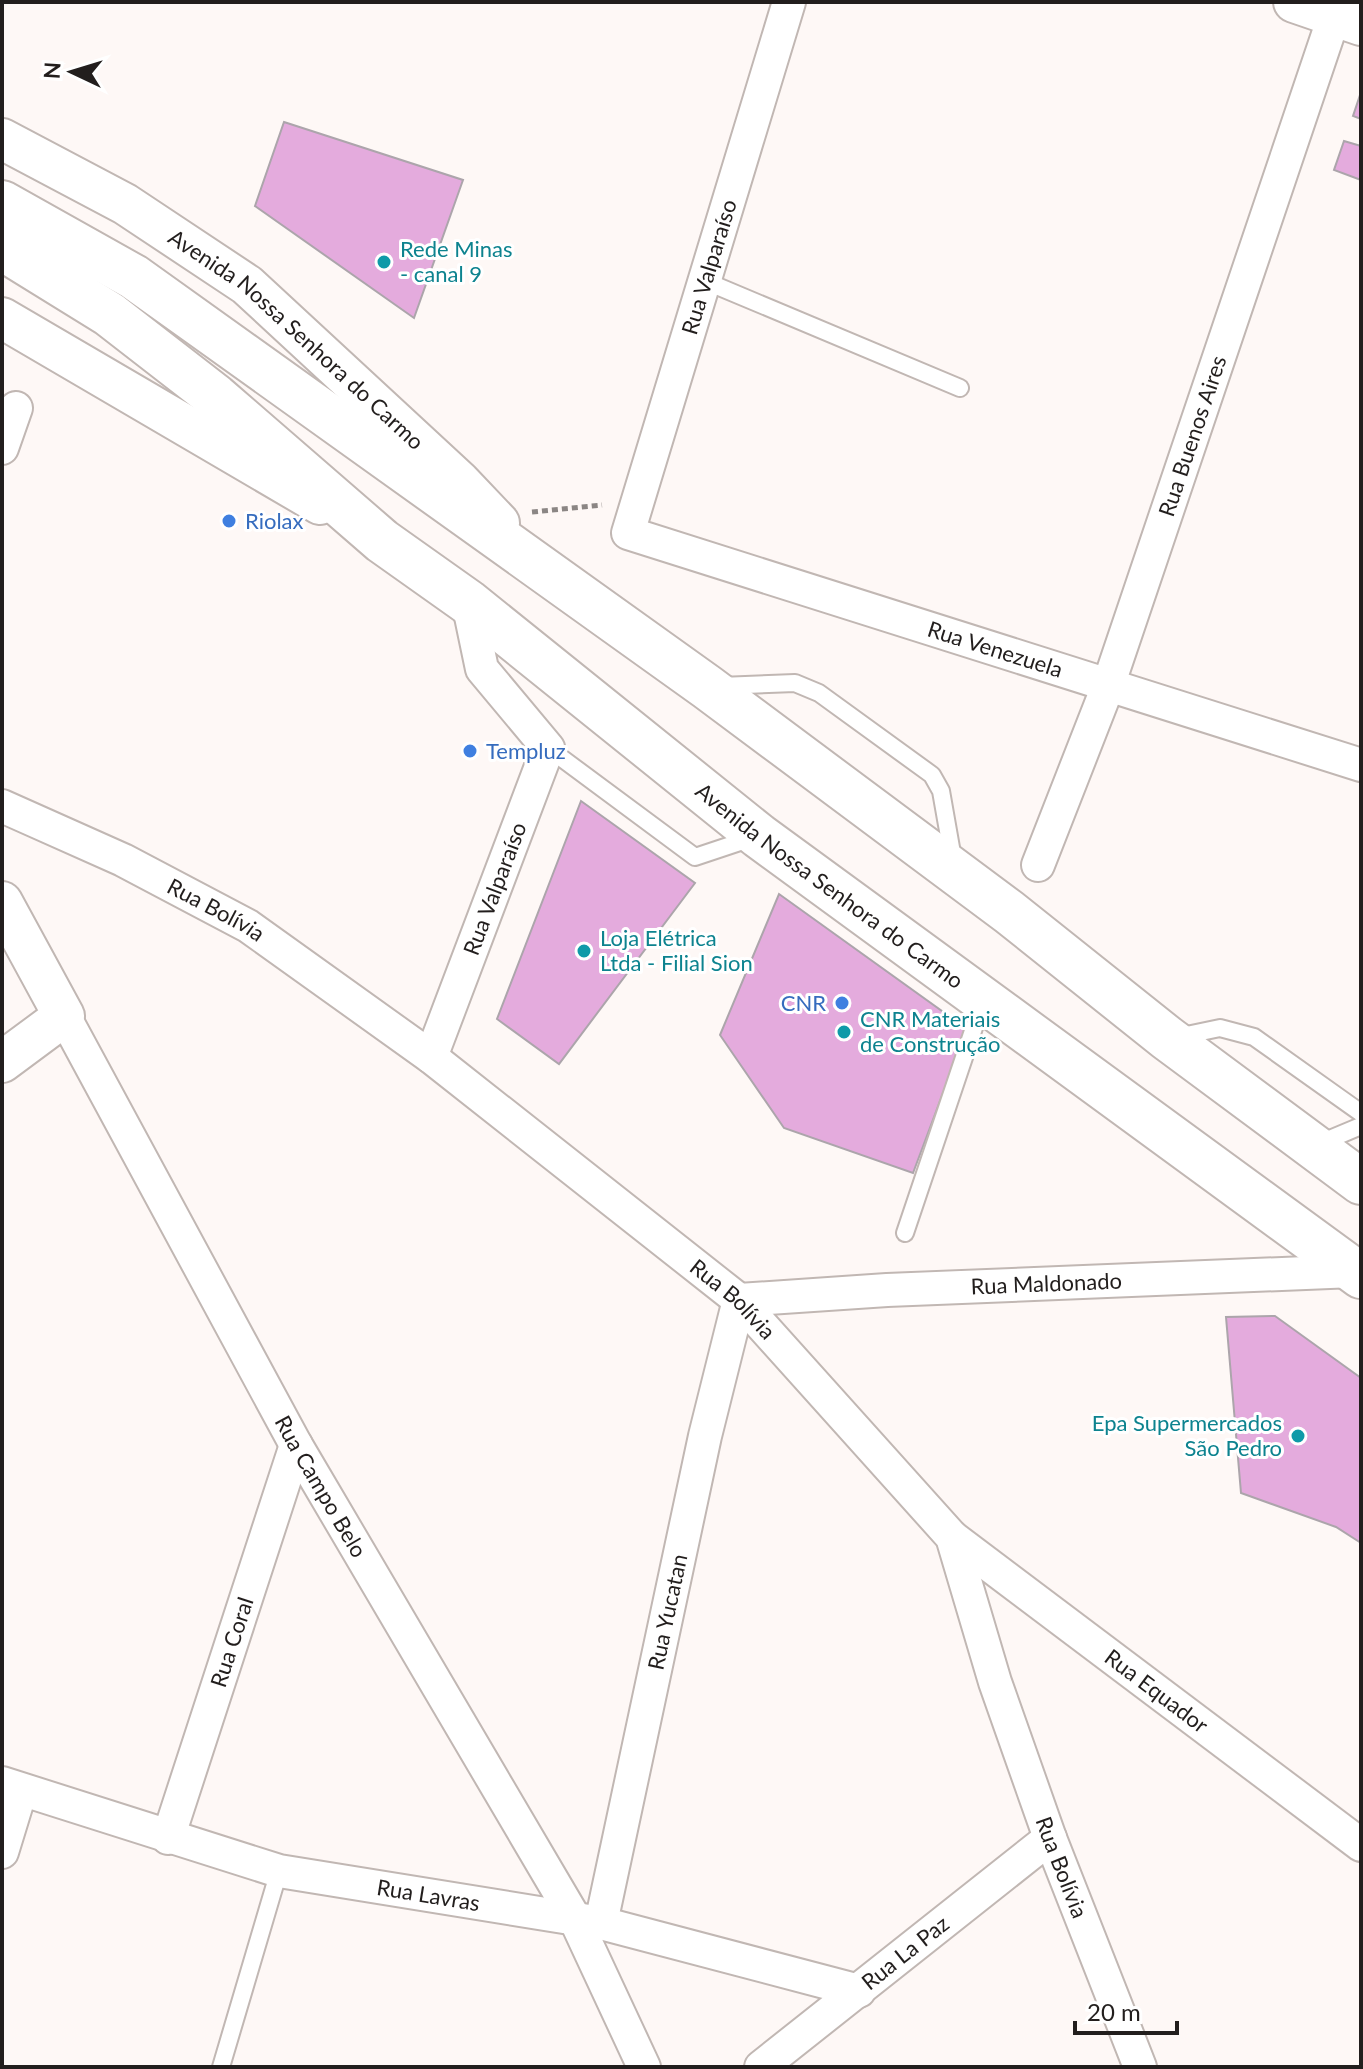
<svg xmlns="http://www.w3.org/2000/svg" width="1363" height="2069" viewBox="0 0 1363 2069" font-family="Lato,sans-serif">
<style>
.building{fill:#e4abdd;stroke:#aca5ab;stroke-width:2}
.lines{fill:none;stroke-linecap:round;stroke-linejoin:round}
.service-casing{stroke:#c1b7b3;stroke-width:20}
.minor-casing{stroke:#c1b7b3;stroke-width:36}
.tertiary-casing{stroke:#c1b7b3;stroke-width:44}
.primary-casing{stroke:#c1b7b3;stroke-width:48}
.path{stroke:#8b8684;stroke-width:5;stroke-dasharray:6 4;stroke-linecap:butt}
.service{stroke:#fff;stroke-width:16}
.minor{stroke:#fff;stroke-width:32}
.tertiary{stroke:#fff;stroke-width:40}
.primary{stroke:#fff;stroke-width:44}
.culture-dot{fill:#0f9aa8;stroke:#fff;stroke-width:3}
.shop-dot{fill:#3f7fe0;stroke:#fff;stroke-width:3}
.labels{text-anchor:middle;stroke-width:6;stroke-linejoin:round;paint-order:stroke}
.culture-label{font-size:22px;fill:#0d838f;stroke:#fff;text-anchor:start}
.street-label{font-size:22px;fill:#221e1d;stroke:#fff}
.shop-label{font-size:22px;fill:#366cbe;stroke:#fff;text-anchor:start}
</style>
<rect width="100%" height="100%" fill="#fef8f6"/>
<!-- building -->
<g class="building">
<polygon points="1361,92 1361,119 1353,116"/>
<polygon points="284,122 463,180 414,318 255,206"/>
<polygon points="1344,141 1361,146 1361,180 1334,170"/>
<polygon points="581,801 695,883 559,1064 497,1019"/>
<polygon points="779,894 967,1029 913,1173 784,1128 720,1035"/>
<polygon points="1275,1316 1361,1378 1361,1543 1336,1527 1241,1493 1226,1317"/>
</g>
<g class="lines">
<!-- service casing -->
<g class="service-casing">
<g id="service">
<polyline points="705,281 960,388"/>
<polyline points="720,686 795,683 819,693 932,775 941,791 953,859"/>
<polyline points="548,748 695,857 752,838"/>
<polyline points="1177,1037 1220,1028 1254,1037 1361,1113"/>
<polyline points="1318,1144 1361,1126"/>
<polyline points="905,1233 982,1004"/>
<polyline points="221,2067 279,1871"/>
</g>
</g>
<!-- minor casing -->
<g class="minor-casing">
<g id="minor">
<path id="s1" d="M789 2 628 533 1361 765"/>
<polyline points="2,448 16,408"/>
<path id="s2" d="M2 806 123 860 248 926 431 1057 739 1300 952 1537 995 1682 1050 1838 1140 2067"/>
<path id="s3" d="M1038 865 1108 686 1339 2"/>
<path id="s4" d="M64 1016 296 1445 575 1919 644 2067"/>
<path id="s5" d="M431 1057 548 748 482 669 468 602"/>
<path id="s6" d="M952 1537 1361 1845"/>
<path id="s7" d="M2 1783 279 1871 601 1923 859 1991"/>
<path id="s8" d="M168 1838 296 1445"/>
<polyline points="2,1852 21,1790"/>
<path id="s9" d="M601 1923 705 1436 739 1300 887 1290 1354 1271"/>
<path id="s10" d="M761 2067 1050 1838"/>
</g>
</g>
<!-- tertiary casing -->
<g class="tertiary-casing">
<g id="tertiary">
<polyline points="1294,2 1361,25"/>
<path id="s11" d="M2 139 125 204 247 285 460 482 499 523"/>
<polyline points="2,318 320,504"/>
<polyline points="2,902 64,1016 2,1062"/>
</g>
</g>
<!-- primary casing -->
<g class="primary-casing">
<g id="primary">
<polyline points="2,203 134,277 707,687 1009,912 1167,1038 1361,1182"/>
<path id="s12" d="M2 248 109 314 216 397 382 541 468 602 759 836 1361 1276"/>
</g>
</g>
<!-- path -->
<polyline class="path" points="532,512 602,505"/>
<!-- service -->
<use href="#service" class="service"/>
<!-- minor -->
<use href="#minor" class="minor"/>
<!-- tertiary -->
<use href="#tertiary" class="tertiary"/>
<!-- primary -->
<use href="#primary" class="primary"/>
</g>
<!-- markers -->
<g class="culture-dot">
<circle cx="384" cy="262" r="8"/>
<circle cx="584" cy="951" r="8"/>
<circle cx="844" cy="1032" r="8"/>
<circle cx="1298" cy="1436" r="8"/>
</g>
<g class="shop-dot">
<circle cx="229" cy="521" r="8"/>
<circle cx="470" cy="751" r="8"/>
<circle cx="842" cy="1003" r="8"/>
</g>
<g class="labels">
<!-- culture labels -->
<g class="culture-label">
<text x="400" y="257">Rede Minas<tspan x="400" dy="25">- canal 9</tspan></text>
<text x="600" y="946">Loja Elétrica<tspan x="600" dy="25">Ltda - Filial Sion</tspan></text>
<text x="860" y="1027">CNR Materiais<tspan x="860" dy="25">de Construção</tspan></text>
<text x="1282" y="1431" text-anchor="end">Epa Supermercados<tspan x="1282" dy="25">São Pedro</tspan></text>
</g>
<!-- street labels -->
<g class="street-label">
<text transform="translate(709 267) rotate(-73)" y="8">Rua Valparaíso</text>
<text dy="8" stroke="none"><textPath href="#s11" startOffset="358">Avenida Nossa Senhora do Carmo</textPath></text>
<text dy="8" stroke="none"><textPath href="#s3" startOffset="456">Rua Buenos Aires</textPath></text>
<text dy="8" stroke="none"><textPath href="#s1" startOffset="940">Rua Venezuela</textPath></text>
<text dy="8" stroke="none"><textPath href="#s12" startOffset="1046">Avenida Nossa Senhora do Carmo</textPath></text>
<text dy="8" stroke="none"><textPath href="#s5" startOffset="180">Rua Valparaíso</textPath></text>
<text dy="8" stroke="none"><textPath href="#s2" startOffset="238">Rua Bolívia</textPath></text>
<text dy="8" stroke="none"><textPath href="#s9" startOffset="946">Rua Maldonado</textPath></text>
<text dy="8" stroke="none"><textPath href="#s2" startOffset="886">Rua Bolívia</textPath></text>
<text dy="8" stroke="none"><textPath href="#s4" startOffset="536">Rua Campo Belo</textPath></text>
<text dy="8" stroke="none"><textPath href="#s9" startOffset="318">Rua Yucatan</textPath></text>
<text dy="8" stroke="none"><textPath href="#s8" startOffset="206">Rua Coral</textPath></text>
<text dy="8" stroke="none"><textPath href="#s6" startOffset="256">Rua Equador</textPath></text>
<text dy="8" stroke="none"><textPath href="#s2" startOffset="1558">Rua Bolívia</textPath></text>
<text dy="8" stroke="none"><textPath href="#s7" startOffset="442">Rua Lavras</textPath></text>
<text dy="8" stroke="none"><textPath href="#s10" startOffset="184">Rua La Paz</textPath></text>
</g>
<!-- shop labels -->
<g class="shop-label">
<text x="245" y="529">Riolax</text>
<text x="486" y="759">Templuz</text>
<text x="826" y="1011" text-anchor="end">CNR</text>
</g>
</g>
<!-- border -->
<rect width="1363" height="2069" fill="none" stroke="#221e1d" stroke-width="8"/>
<!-- north arrow -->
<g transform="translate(72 72) rotate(274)" stroke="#ffffff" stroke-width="6" paint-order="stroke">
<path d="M0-6L14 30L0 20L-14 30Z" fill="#221e1d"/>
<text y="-12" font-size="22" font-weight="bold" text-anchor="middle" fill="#221e1d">N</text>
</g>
<!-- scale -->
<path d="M1075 2021v12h102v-12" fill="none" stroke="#221e1d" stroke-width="4"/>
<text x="1087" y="2021" font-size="24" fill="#221e1d" stroke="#ffffff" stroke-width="6" paint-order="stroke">20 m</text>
</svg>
